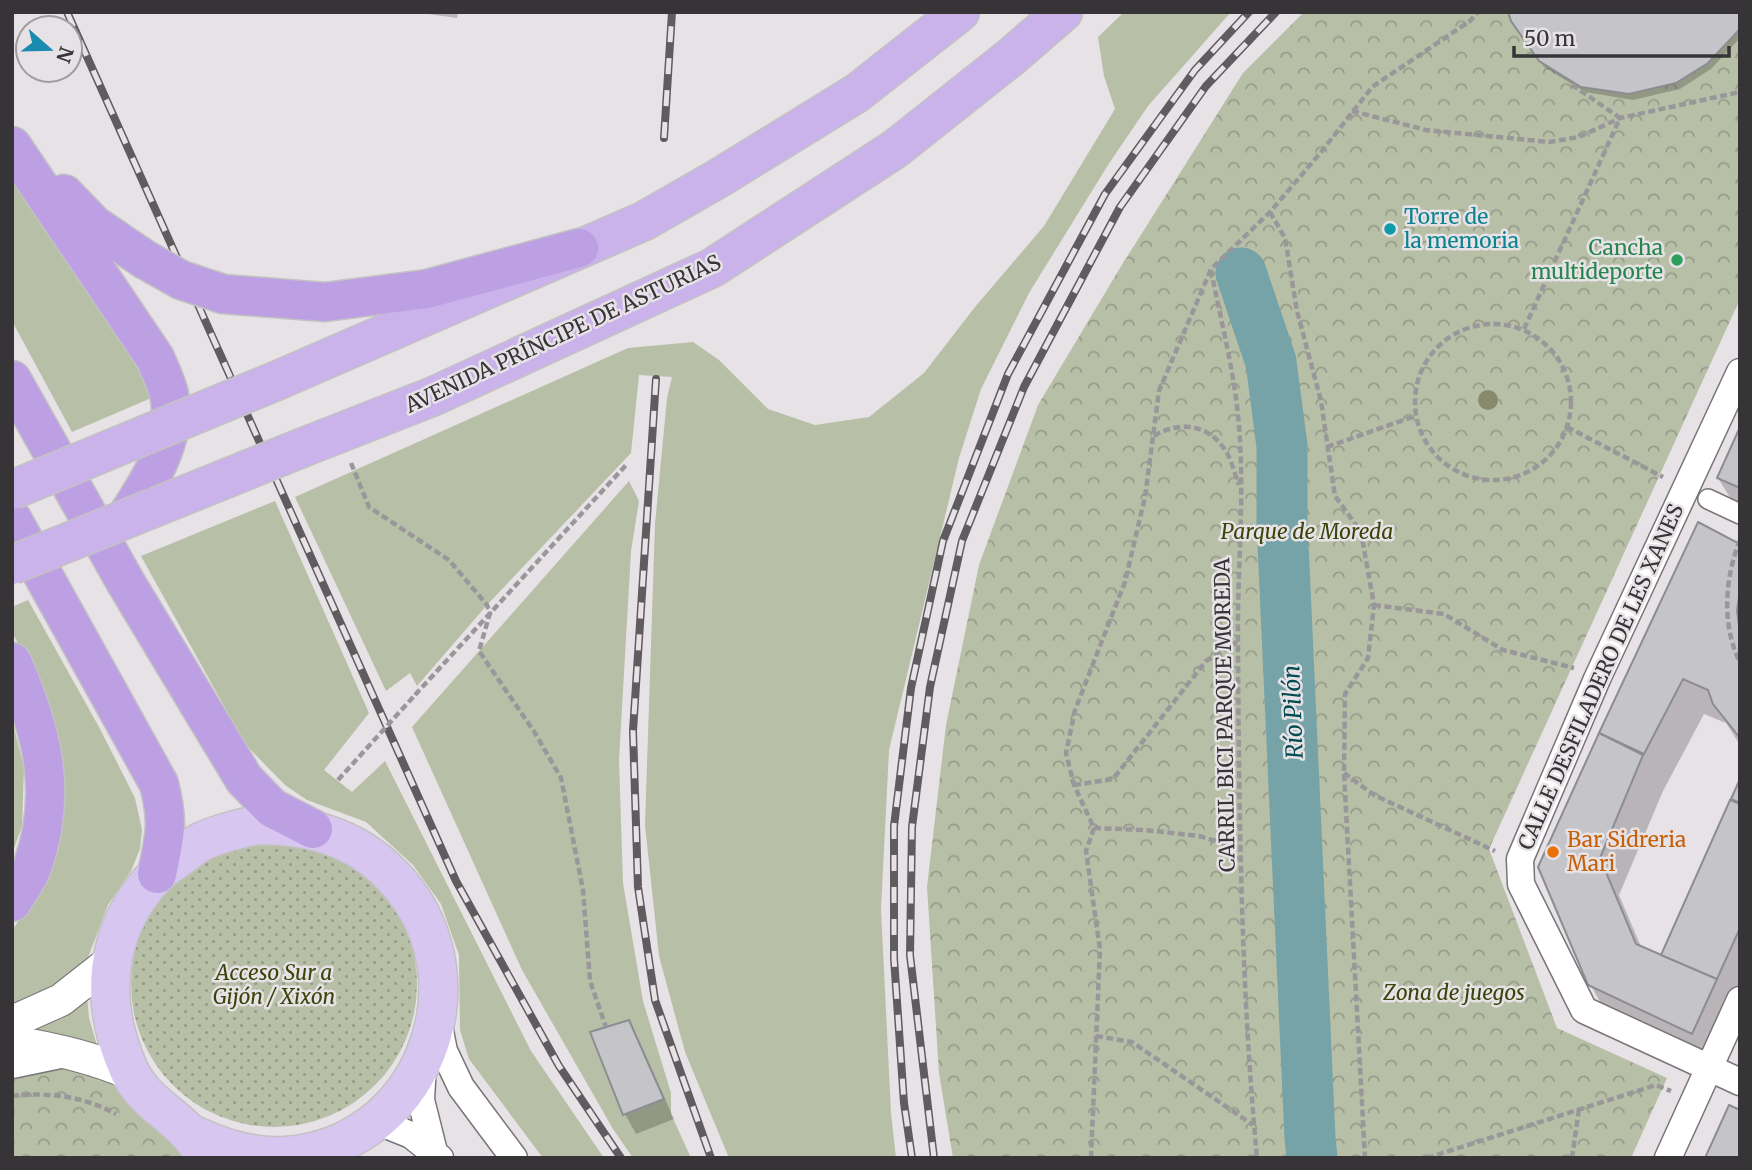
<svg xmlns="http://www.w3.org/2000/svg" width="1752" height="1170" viewBox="0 0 1752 1170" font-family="Merriweather,serif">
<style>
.grass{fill:#b8bfa7;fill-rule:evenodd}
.park{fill:url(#park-crowns)}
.garden{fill:url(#garden-dots)}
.shadow{fill:#0003}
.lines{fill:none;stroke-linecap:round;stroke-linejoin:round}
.river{stroke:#75a3a7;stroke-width:51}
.building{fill:#c4c4c9;stroke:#8c8d91;stroke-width:2}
.pedestrian-casing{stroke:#787578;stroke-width:22}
.minor-casing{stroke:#787578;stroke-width:29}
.tertiary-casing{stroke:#787578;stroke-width:34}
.primary-casing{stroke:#c3c2c3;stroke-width:41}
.trunk-casing{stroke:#c3c2c3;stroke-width:41}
.motorway-casing{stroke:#c3c2c3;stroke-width:41}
.path{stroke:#9a979a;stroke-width:4.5;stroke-dasharray:7 3.5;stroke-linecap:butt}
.pedestrian{stroke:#fff;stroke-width:19}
.minor{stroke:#fff;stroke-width:26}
.tertiary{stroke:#fff;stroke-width:32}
.primary{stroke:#d7c6ef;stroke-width:38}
.trunk{stroke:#cab3ea;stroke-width:38}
.motorway{stroke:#bda0e4;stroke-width:38}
.rail-casing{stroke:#5e5c5e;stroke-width:8}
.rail{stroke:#e7e2e6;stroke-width:5;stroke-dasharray:16;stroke-linecap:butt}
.trunk-bridge-casing{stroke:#c3c2c3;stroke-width:41;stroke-linecap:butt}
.motorway-bridge-casing{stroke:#c3c2c3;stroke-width:41;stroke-linecap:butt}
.path-bridge{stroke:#9a979a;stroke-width:4.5;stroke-dasharray:7 3.5;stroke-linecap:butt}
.trunk-bridge{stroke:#cab3ea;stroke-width:38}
.motorway-bridge{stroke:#bda0e4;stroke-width:38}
.tree{fill:#878b6c}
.culture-dot{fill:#0f9aa8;stroke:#e7e2e6;stroke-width:2.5}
.leisure-dot{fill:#2e9e5b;stroke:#e7e2e6;stroke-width:2.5}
.food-dot{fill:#e8710a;stroke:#e7e2e6;stroke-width:2.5}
.labels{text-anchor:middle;stroke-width:5;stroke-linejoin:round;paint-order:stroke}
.culture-label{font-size:21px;fill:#0d838f;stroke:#e7e2e6;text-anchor:start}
.leisure-label{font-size:21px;fill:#27864d;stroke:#e7e2e6;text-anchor:end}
.street-label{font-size:21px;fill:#363436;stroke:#e7e2e6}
.park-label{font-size:21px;font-style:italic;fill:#394409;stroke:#e7e2e6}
.food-label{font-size:21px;fill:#c56008;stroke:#e7e2e6;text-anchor:start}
.water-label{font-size:23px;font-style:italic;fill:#034c51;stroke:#e7e2e6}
</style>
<defs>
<pattern id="park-crowns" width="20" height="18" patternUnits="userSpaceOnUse" patternTransform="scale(1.75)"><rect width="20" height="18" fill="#b8bfa7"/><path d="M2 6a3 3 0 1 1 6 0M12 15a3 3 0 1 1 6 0" fill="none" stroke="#969c89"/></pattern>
<pattern id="garden-dots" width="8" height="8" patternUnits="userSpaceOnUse" patternTransform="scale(1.75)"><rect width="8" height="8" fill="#b8bfa7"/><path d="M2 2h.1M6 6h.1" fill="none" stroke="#969c89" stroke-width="1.8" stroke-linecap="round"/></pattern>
</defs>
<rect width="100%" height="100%" fill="#e7e2e6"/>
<!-- grass -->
<g class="grass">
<polygon points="1124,12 1231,12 1148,106 1108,165 1029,293 981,389 959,458 889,750 881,909 891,1113 896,1158 729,1158 685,1052 659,956 645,825 655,524 667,398 672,377 639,375 631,453 487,605 417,686 410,673 386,691 295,497 628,348 693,342 719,360 768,409 815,425 869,417 924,373 975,307 1044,226 1115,109 1104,76 1098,37"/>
<polygon points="12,179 95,296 156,396 72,432 12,321"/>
<path d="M629 481 639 501 631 551 619 760 623 883 643 1001 671 1093V1114L691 1158H633L613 1129 522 970 412 727ZM627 1020 664 1099 624 1115 590 1032Z"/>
<polygon points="275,501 369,713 324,770 352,792 385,761 531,1051 604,1158 543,1158 469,1059 460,1030 459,955 441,904 413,865 366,822 307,800 285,785 245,744 141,556"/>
<polygon points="28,600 99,727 135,798 142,830 140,849 131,871 108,905 84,968 71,982 12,1009 12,930 38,894 56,857 62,833 64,780 56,735 22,651 12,632 12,607"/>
<polygon points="12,720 24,767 22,826 12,854"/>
<polygon points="87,996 89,1018 98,1049 22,1028 60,1018"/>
</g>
<!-- park -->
<g class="park">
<polygon points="1304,12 1740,12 1740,299 1489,849 1557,1028 1667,1078 1631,1158 953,1158 939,1073 927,887 946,725 979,565 1038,405 1120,268 1243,73"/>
<polygon points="12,1065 114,1067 208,1158 12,1158"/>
</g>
<!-- garden -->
<circle class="garden" cx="274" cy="984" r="143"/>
<!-- shadow -->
<g class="shadow">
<polygon points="427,12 458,12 457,18 428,14"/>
<polygon points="1740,12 1740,38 1711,69 1680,89 1633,100 1585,92 1544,67 1516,28"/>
<polygon points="1740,428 1740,514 1718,478"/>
<polygon points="1699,524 1740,545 1740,745 1726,723 1704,714 1663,791 1619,895 1642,949 1662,957 1740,783 1740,1009 1713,1069 1611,1021 1590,984 1540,867"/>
<polygon points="628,1022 639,1041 674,1119 636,1134 625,1114 592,1033"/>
</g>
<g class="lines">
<!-- river -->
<polyline class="river" points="1241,273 1271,362 1282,446 1282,522 1310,1138 1312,1158"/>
</g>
<!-- building -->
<g class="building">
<polygon points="1508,12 1740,12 1740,29 1708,63 1676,83 1629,94 1581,87 1539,61 1511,21"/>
<polygon points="1740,427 1740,488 1717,478"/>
<polygon points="1698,522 1740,544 1740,590 1737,611 1740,632 1740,738 1713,704 1708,690 1683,679 1644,754 1599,733"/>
<polygon points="1599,733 1643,755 1600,858 1636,944 1717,979 1692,1034 1588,985 1538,867"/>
<polygon points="1740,779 1740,803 1731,799"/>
<polygon points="1730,800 1740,804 1740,928 1717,979 1661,955"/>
<polygon points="629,1020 664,1099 623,1115 590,1032"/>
<polygon points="1729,1105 1740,1110 1740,1158 1705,1158"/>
</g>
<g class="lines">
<!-- pedestrian casing -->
<g class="pedestrian-casing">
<polyline id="pedestrian" points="1708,499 1740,514"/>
</g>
<!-- minor casing -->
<g class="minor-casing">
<g id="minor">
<polyline points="1740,372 1597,679 1520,859 1521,884 1584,1010 1740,1082"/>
<polyline points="438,1021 444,1051 461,1087 514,1158"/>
<polyline points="423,1064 421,1100 434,1152"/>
<polyline points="12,1065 65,1054"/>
<polyline points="376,1121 411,1135 440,1158"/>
<polyline points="1668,1158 1740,1000"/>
</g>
</g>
<!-- tertiary casing -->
<g class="tertiary-casing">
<g id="tertiary">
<polyline points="12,1022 61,1000 112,960"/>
<path d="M12 1042C52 1048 94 1058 131 1074"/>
</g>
</g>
<!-- primary casing -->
<g class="primary-casing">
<path id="primary" d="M187 1132C219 1147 250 1158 285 1156 420 1148 486 984 399 883 362 840 315 825 260 825 247 826 215 835 203 841 195 844 188 851 181 856 173 862 162 868 155 876 103 931 99 1003 129 1070 142 1099 168 1111 188 1132 195 1140 201 1149 208 1158"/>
</g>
<!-- trunk casing -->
<g class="trunk-casing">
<g id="trunk">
<polyline points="276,381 644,221 719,178 857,93 960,12"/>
<polyline points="304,447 434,396 712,268 895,149 1011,57 1063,12"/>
</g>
</g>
<!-- motorway casing -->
<g class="motorway-casing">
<g id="motorway">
<path d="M12 146 155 358C160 370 166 382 169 394 179 438 148 484 125 519"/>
<polyline points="64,194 94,225 144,259"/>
<polyline points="223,294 325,302 427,289 579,248"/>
<polyline points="12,380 126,583 244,779 272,808 313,829"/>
<path d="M12 519 159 784C169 823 165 836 157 874"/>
<path d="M12 662C42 730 58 792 33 865 29 878 19 890 12 902"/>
</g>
</g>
<!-- path -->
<g class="path">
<polyline points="1352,111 1426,130 1549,142 1579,137 1620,118 1740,92"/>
<polyline points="1270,212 1285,238 1297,311 1321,401 1335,496 1361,532 1374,605 1368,658 1345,694 1344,773 1365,1158"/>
<path d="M1211 270C1221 321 1235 374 1239 426 1245 499 1237 571 1238 644 1239 815 1241 988 1257 1158"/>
<circle cx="1493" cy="402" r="78"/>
<polyline points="1524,329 1620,118 1571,84"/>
<polyline points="1567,427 1663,477"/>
<path d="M1154 436C1180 420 1210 424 1227 453 1232 462 1235 475 1239 485"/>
<polyline points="1327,447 1415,416"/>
<polyline points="351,463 369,507 449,560 487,605 490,613 479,651 535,733 561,778 583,890 590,981 606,1027"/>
<path d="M1740 540C1725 577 1721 625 1740 662"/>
<polyline points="1374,605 1444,614 1503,650 1574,668"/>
<polyline points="415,695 627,464"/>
<polyline points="1344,773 1374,795 1495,851"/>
<polyline points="1074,785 1113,779 1206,661 1237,642"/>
<polyline points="1094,828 1145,830 1199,836 1242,849"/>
<polyline points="1096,1036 1132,1042 1253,1125"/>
<path d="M12 1096C49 1092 83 1096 116 1114"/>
<polyline points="1091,1158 1100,949 1086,851 1094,828 1074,785 1066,753 1075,710 1125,582 1145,497 1159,391 1211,269 1270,212 1322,151 1372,87 1470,21 1478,12"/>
<polyline points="1427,1158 1656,1085 1671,1091"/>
<polyline points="1572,1158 1579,1109"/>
</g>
<!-- pedestrian -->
<use href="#pedestrian" class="pedestrian"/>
<!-- minor -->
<use href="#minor" class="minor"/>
<!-- tertiary -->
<use href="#tertiary" class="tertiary"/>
<!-- primary -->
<use href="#primary" class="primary"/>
<!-- trunk -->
<use href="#trunk" class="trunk"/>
<!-- motorway -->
<use href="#motorway" class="motorway"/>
<!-- rail casing -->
<g class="rail-casing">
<g id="rail">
<polyline points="67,12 456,881 559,1066 621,1158"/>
<polyline points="664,138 672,12"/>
<polyline points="656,379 633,731 638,887 655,1000 711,1158"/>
<polyline points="912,1158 904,1103 894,958 894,826 911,688 943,541 1008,374 1105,194 1195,70 1249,12"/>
<polyline points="934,1158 910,955 912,827 930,687 962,541 1024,387 1120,207 1206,86 1276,12"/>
</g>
</g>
<!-- rail -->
<use href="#rail" class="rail"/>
<!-- trunk-bridge casing -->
<g class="trunk-bridge-casing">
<g id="trunk-bridge">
<polyline points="12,490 276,381"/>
<polyline points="12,565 304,447"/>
</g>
</g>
<!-- motorway-bridge casing -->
<g class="motorway-bridge-casing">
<polyline id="motorway-bridge" points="144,259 181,280 223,294"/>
</g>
<!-- path-bridge -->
<polyline class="path-bridge" points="338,780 415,695"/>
<!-- trunk-bridge -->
<use href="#trunk-bridge" class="trunk-bridge"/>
<!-- motorway-bridge -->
<use href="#motorway-bridge" class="motorway-bridge"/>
</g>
<!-- trees -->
<circle class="tree" cx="1488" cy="400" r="10"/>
<!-- markers -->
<circle class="culture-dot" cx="1390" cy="229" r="7"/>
<circle class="leisure-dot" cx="1677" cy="260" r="7"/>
<circle class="food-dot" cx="1553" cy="852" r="7"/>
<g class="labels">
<!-- culture labels -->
<g class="culture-label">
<text x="1404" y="224">Torre de<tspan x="1404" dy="24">la memoria</tspan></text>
</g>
<!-- leisure labels -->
<g class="leisure-label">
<text x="1663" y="255">Cancha<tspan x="1663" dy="24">multideporte</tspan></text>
</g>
<!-- street labels -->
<g class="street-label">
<text transform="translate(563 334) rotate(-25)" y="7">AVENIDA PRÍNCIPE DE ASTURIAS</text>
<text transform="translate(1601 677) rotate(-66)" y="7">CALLE DESFILADERO DE LES XANES</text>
<text transform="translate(1225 715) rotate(-91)" y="7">CARRIL BICI PARQUE MOREDA</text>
</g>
<!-- park labels -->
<g class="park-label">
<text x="1307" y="539">Parque de Moreda</text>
<text x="274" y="980">Acceso Sur a<tspan x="274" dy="24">Gijón / Xixón</tspan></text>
<text x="1454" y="1000">Zona de juegos</text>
</g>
<!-- food labels -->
<g class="food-label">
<text x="1567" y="847">Bar Sidreria<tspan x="1567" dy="24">Mari</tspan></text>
</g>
<!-- water labels -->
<g class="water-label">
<text transform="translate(1293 712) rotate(-92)" y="8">Río Pilón</text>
</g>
</g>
<!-- border -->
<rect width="1752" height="1170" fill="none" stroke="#363436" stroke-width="28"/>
<!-- north arrow -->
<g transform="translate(49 49) rotate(110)"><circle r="33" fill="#e7e2e6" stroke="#a09ca0" stroke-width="2"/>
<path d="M0-5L12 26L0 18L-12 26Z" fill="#188baf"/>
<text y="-10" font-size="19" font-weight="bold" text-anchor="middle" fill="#363436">N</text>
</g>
<!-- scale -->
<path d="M1514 46v10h215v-10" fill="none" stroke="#363436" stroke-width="3.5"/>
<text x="1524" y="46" font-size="21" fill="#363436" stroke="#e7e2e6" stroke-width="5" paint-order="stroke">50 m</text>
</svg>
